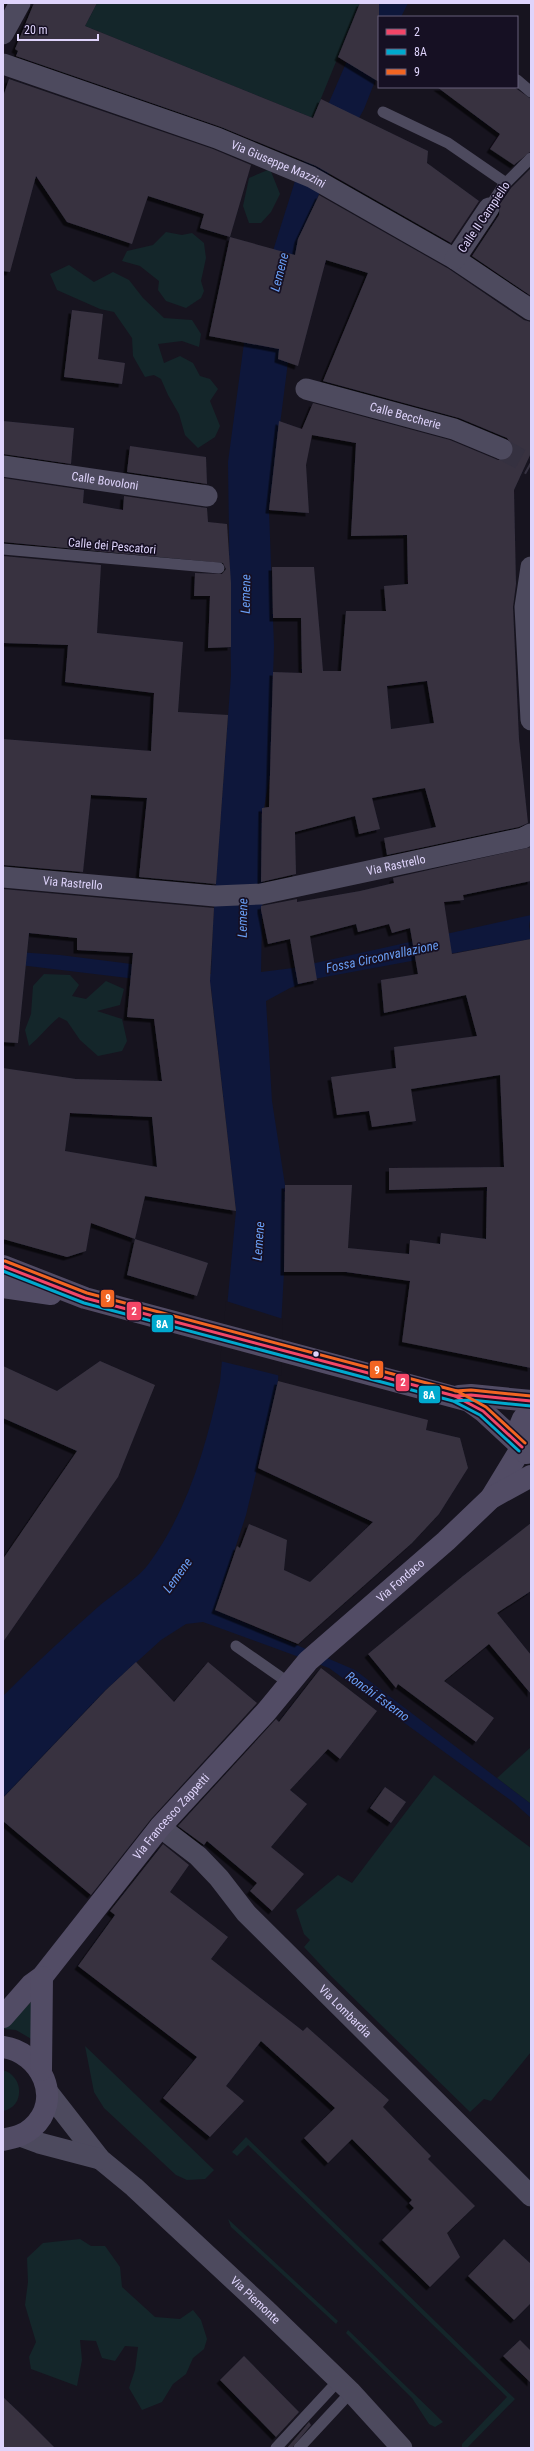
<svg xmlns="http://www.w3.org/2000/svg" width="534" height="2451" viewBox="0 0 534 2451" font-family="'Roboto Condensed',sans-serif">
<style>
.green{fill:#14262a}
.water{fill:#0e173b}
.pier{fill:#17141f}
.building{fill:#373241;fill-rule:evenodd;filter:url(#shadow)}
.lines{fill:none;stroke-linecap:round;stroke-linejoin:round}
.street-tunnel{stroke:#353140;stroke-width:21;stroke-dasharray:21 10;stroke-linecap:butt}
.lane{stroke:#4d4a5e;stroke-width:11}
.street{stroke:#4d4a5e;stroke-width:21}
.secondary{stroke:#524c65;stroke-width:22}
.bus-1-casing{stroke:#161023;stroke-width:6}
.bus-2-casing{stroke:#161023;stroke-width:6}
.bus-3-casing{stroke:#161023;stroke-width:6}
.bus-1{stroke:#f34667;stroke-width:3}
.bus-2{stroke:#00a9ce;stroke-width:3}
.bus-3{stroke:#f26522;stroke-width:3}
.bus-dot{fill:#dfd4fc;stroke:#161023;stroke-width:1.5}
.labels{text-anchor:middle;stroke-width:3.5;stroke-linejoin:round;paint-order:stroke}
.street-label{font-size:12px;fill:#dfd4fc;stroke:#161023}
.water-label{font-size:13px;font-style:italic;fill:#699ef5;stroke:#161023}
.line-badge{stroke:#161023;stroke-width:1.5}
.badge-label{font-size:11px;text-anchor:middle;font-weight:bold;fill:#fff}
</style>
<defs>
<filter id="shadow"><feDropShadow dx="-3.5" dy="3.5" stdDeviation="0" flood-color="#0009"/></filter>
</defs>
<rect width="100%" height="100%" fill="#17141f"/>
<!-- green -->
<g class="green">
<polygon points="97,3 360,3 313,118 85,26"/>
<polygon points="270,169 280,194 271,212 261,223 249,223 243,206 249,178"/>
<polygon points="166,232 182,235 192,233 204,243 206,258 201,281 204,291 201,298 186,308 166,301 158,290 159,281 140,266 122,261 127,251 153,245"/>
<polygon points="69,265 94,282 113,272 129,280 143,298 164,318 192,320 201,334 199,347 182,341 158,344 164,363 180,356 193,363 200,376 210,379 218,389 210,401 220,426 215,437 198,448 185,435 179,414 168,395 161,379 154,375 145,377 133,356 132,338 114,312 100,309 57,290 50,274"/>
<path d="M44 974 70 975 79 985 72 996 86 999 106 981 124 989 120 1005 97 1011 122 1019 127 1041 122 1051 98 1056 80 1040 67 1021 59 1017C48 1026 40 1037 29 1046L25 1030 31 1014 33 986Z"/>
<polygon points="531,1747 531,1804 497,1778"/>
<polygon points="434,1775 531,1848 531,2052 491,2101 484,2099 470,2112 331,1976 304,1947 310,1940 304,1934 296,1910 338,1875 352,1883"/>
<polygon points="34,1999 33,2040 16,2030 4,2029"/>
<polygon points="85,2046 214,2170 205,2179 187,2180 176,2175 104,2108 94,2092"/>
<path d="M3 2070C24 2076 25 2107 3 2111Z"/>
<polygon points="246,2137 515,2399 467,2448 462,2448 462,2444 507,2397 248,2145 237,2156 232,2152"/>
<polygon points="228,2219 338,2321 336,2324 231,2227"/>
<polygon points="80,2239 91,2246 105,2246 120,2267 122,2287 155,2317 180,2319 193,2310 201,2320 207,2339 204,2349 193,2358 186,2374 173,2384 162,2402 142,2410 129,2388 135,2370 138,2347 125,2346 115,2361 102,2358 96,2341 80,2340 82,2360 77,2386 31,2369 29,2357 36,2342 25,2305 28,2282 27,2258 43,2243"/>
<polygon points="348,2330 443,2422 435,2427 429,2424 412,2398 346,2333"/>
</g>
<!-- water -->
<path class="water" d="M372 3H408L401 17H379V71L364 109 328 175 309 216 285 314 278 359 288 362 269 510 274 646 270 774 264 808 261 972 293 968 531 915 529 926 531 939 314 979 290 988 266 1001 272 1101 285 1185 284 1272 278 1381 246 1515 215 1610 355 1670 531 1804V1818L513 1802 329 1668 203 1622 186 1624 161 1640 106 1690 3 1798V1696C34 1665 65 1636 98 1607 113 1594 139 1578 150 1562 188 1510 207 1444 220 1382L236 1211 211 988 3 963V951L60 955 211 974 213 923 231 675 228 462 244 343 295 181Z"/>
<!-- pier -->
<polygon class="pier" points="226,1301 283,1319 281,1376 220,1361"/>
<!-- building -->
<g class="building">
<polygon points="34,3 97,3 85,26 313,118 321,99 428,151 427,163 479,201 451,243 316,166 221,127 16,56 18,51 15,49"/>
<polygon points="360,3 379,3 379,82 338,57"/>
<polygon points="9,79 213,149 251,165 230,237 200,228 204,214 148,196 132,244 67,222 36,176 10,272 3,271 3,97"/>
<polygon points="437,87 514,87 531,99 531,151 514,165 490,149 500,134"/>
<polygon points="531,168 531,296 472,256 499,215 500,204 511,188"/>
<path d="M319 195 449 269 524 320 531 322V453L514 490 516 584 513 607 519 739 528 823 519 827 387 855 384 838 436 827 425 788 372 798 380 829 359 834 355 816 295 832 296 874 261 882 262 808 269 807 273 672 302 673 301 618H273L272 567H314L323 671H341L346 611H386L384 586 408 584 407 535 351 536 356 443 312 435 306 465 309 513 269 510 279 421 302 429 313 403 450 440 498 460 509 459 514 448 507 438 459 418 323 381 368 273 326 260 298 366 278 359 279 349 209 336 230 237 295 255 298 239ZM427 681 434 723 391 729 387 686Z"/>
<polygon points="72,310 103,314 98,359 125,363 122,384 64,377"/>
<polygon points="3,421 74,428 71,464 3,454"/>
<polygon points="130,446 206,457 207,484 127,472"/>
<polygon points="3,478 84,490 83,503 123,510 124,496 207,508 208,522 227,524 231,583 231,647 208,648 210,596 194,596 195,573 222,574 226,569 223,563 3,542"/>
<polygon points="3,556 101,565 97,633 183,642 178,712 228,715 216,884 139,877 147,798 91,795 83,872 3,865 3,739 151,751 154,693 65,682 68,645 3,643"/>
<polygon points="531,847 531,881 463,895 464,900 444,902 452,954 531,939 531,1368 402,1342 410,1281 346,1272 284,1272 285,1185 352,1185 348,1248 409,1254 410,1240 440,1244 441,1233 486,1239 487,1187 389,1190 389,1168 504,1167 500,1075 411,1089 416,1121 372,1127 369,1111 337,1115 331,1077 396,1068 394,1047 477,1036 466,995 384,1013 381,980 418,974 410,928 392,933 389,924 358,932 356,924 310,936 317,980 298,984 290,939 268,944 261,910 261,906 297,899 297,902 360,891 394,883 393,878"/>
<path d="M3 889 214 908 210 981 236 1211 145 1196 135 1239 91 1223 86 1251 67 1257 3 1239V1068L76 1079 162 1081 154 1019 127 1017 133 953 77 950V938L29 933 18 1043 3 1042ZM70 1113 152 1117 157 1167 65 1151Z"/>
<polygon points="135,1239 208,1263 197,1296 127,1275"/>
<polygon points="100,1361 155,1385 118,1477 3,1642 3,1559 77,1451 3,1418 3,1366 57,1391"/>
<polygon points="278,1381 428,1420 426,1430 460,1438 468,1468 439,1514 412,1543 298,1644 215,1610 237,1546 240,1548 249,1524 287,1540 284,1570 310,1582 373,1522 258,1468"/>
<polygon points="531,1523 531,1591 497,1613 531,1655 531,1694 489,1644 444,1681 494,1718 476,1742 398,1684 396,1688 368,1654 463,1576"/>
<polygon points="136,1662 174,1702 208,1662 257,1703 151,1819 91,1895 3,1821 3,1798 106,1690"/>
<polygon points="321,1668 377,1711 340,1759 328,1749 290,1790 307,1804 271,1847 304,1874 272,1911 250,1891 257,1883 207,1841 204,1845 178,1826 276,1719 279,1722"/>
<polygon points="385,1787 406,1802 391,1823 370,1808"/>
<polygon points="163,1844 189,1865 170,1892 228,1937 211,1959 303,2031 307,2027 389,2100 383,2107 431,2156 428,2159 475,2206 447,2233 460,2257 430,2287 382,2240 414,2208 409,2203 412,2200 352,2139 328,2163 304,2138 335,2108 311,2086 261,2041 226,2086 244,2101 210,2137 163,2098 197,2057 78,1966 115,1915 110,1911"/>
<polygon points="504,2239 531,2264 531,2303 514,2320 468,2276"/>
<polygon points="520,2340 531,2351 531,2383 503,2356"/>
<polygon points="244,2356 299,2412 276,2437 220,2380"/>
<polygon points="3,2397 23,2416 55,2448 3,2448"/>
<polygon points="309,2422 311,2425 292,2448 287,2448"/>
</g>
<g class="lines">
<!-- street-tunnel -->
<polyline class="street-tunnel" points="502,449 531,465"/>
<!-- lane -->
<g class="lane">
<polyline points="517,80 531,92"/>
<polyline points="383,112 448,143 506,183"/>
<polyline points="489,208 503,186 531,158"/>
<polyline points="3,549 219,568"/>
<polyline points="236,1646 289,1683"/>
<polyline points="276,2448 339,2380"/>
<polyline points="299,2448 351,2392"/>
</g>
<!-- street -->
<g class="street">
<polyline points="3,34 20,3"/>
<path id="s1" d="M3 64 217 138 311 177 455 259 531 310"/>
<polyline points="455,259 489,208"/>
<path id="s2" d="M306 389 454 429 502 449"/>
<path id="s3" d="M3 466 207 496"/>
<polyline points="531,567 525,607 531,720"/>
<path id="s4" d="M3 877 215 896 261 894 523 838 531 834"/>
<path id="s5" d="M160 1827 198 1856 219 1878 246 1913 531 2196"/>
<path id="s6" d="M47 2091 100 2159 134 2187 266 2310 351 2392 402 2448"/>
<polyline points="20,2136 39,2143 100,2159"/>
</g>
<!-- secondary -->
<g class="secondary">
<polyline points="3,1266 85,1298 469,1401 483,1411 522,1447 491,1498"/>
<polyline points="3,1287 51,1294"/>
<polyline points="459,1396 471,1395 531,1401"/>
<path d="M526 1453C516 1438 517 1421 531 1410"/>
<path id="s7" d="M3 2017 31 1985 42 1977 160 1827 266 1712 308 1661 446 1541 491 1498 531 1476"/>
<path d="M3 2047C41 2052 64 2100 32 2128 23 2136 14 2137 3 2140"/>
<polyline points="41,2070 42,1977"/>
</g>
<!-- bus-1 casing -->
<g class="bus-1-casing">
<g id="bus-1">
<polyline points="3,1266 85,1298 455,1396 483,1411 522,1447"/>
<polyline points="455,1396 471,1395 531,1401"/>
</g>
</g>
<!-- bus-2 casing -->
<g class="bus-2-casing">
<g id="bus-2">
<polyline points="3,1271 84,1303 453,1401 480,1415 519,1451"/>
<polyline points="455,1401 471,1400 531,1406"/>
</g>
</g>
<!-- bus-3 casing -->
<g class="bus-3-casing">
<g id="bus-3">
<polyline points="5,1261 87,1293 457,1391 486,1407 525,1443"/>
<polyline points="455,1391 471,1390 531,1396"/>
</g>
</g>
<!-- bus-1 -->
<use href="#bus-1" class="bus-1"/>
<!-- bus-2 -->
<use href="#bus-2" class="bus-2"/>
<!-- bus-3 -->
<use href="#bus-3" class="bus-3"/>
</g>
<!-- markers -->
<circle class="bus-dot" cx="316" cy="1354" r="3.5"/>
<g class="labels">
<!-- street labels -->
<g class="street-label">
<text dy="4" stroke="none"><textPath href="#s1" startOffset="293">Via Giuseppe Mazzini</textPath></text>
<text transform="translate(484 217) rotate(-56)" y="4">Calle II Campiello</text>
<text dy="4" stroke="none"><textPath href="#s2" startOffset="103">Calle Beccherie</textPath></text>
<text dy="4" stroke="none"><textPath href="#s3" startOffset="103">Calle Bovoloni</textPath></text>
<text transform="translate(112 546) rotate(5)" y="4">Calle dei Pescatori</text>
<text dy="4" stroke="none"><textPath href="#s4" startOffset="397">Via Rastrello</textPath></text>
<text dy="4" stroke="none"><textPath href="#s4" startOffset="70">Via Rastrello</textPath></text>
<text dy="4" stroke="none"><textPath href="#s7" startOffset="592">Via Fondaco</textPath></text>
<text dy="4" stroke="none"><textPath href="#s7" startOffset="262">Via Francesco Zappetti</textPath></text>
<text dy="4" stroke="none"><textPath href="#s5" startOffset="262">Via Lombardia</textPath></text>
<text dy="4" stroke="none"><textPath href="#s6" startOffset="296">Via Piemonte</textPath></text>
</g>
<!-- water labels -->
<g class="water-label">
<text transform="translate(279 272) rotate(-76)" y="5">Lemene</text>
<text transform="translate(245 594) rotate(-89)" y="5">Lemene</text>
<text transform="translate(242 918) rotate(-89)" y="5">Lemene</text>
<text transform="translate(382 956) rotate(-12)" y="5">Fossa Circonvallazione</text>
<text transform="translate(258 1241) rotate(-86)" y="5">Lemene</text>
<text transform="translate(177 1575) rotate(-54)" y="5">Lemene</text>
<text transform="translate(378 1696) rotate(36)" y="5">Ronchi Esterno</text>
</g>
</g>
<g class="line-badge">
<rect x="100" y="1289" width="15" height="19" rx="4" fill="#f26522"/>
<rect x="126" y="1301" width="16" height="20" rx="4" fill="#f34667"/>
<rect x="151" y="1314" width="23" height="19" rx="4" fill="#00a9ce"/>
<rect x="369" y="1360" width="15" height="19" rx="4" fill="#f26522"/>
<rect x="395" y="1373" width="15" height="19" rx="4" fill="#f34667"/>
<rect x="418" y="1385" width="23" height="19" rx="4" fill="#00a9ce"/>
</g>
<g class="badge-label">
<text x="108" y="1302">9</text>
<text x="134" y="1315">2</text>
<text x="162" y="1328">8A</text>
<text x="377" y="1374">9</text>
<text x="403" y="1386">2</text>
<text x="429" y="1399">8A</text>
</g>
<!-- border -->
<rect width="534" height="2451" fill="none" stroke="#dfd4fc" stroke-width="8"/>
<!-- legend -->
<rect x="378" y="16" width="140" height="72" fill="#161023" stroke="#665e7a"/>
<rect x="386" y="29" width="20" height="6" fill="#f34667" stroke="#665e7a"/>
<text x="414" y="36" font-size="12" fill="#dfd4fc">2</text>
<rect x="386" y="49" width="20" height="6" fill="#00a9ce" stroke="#665e7a"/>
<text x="414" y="56" font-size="12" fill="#dfd4fc">8A</text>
<rect x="386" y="69" width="20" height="6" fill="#f26522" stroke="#665e7a"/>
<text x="414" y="76" font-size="12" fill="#dfd4fc">9</text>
<!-- scale -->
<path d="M18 34v6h80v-6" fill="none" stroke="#dfd4fc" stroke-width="2"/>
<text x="24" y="34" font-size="12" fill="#dfd4fc" stroke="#161023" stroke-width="3" paint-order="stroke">20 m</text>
</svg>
